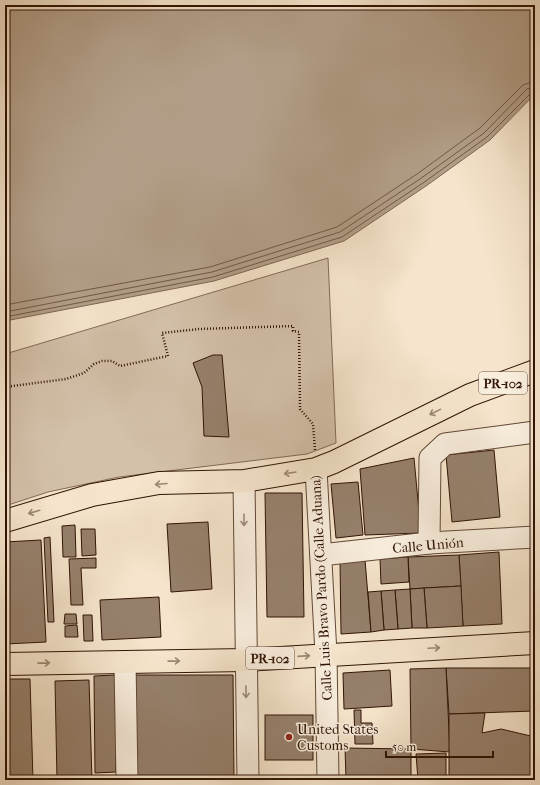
<svg xmlns="http://www.w3.org/2000/svg" width="540" height="785" viewBox="0 0 540 785" font-family="'IM FELL French Canon',serif">
<style>
.green{fill:#d4c1aa;stroke:#826a57}
.water{fill:#b29e88;stroke:#7e6653}
.lines{fill:none;stroke-linecap:round;stroke-linejoin:round}
.shore{stroke:#705846;stroke-width:1}
.building{fill:#96806c;stroke:#2f1304}
.minor-casing{stroke:#614836;stroke-width:23}
.major-casing{stroke:#2f1304;stroke-width:24}
.path{stroke:#2f1304;stroke-width:2.5;stroke-dasharray:1 2;stroke-linecap:butt}
.minor{stroke:#f9eede;stroke-width:21}
.major{stroke:#f6e5cc;stroke-width:22}
.oneway{stroke:#9c8672}
.oneway2{stroke:#9e8b7c}
.poi-dot{fill:#8f2418;stroke:#f9eede;stroke-width:1.5}
.labels{text-anchor:middle;stroke-width:3;stroke-linejoin:round;paint-order:stroke}
.shield{fill:#f9eede;stroke:#6c5545;stroke-width:1}
.shield-label{font-size:13px;font-weight:bold;fill:#2f1304}
.street-label{font-size:14px;fill:#2f1304;stroke:#f9eede}
.poi-label{font-size:14px;fill:#2f1304;stroke:#f9eede;text-anchor:start}
</style>
<rect width="100%" height="100%" fill="#f6e5cc"/>
<filter id="stains"><feTurbulence type="fractalNoise" baseFrequency=".005" numOctaves="4"/><feColorMatrix values="0 0 0 0 .2 0 0 0 0 .09 0 0 0 0 .02 0 0 0 .5 -.17"/></filter>
<radialGradient id="worn" r=".72"><stop offset=".6" stop-color="#630" stop-opacity="0"/><stop offset="1" stop-color="#630" stop-opacity=".3"/></radialGradient>
<!-- green -->
<polygon class="green" points="328,258 336,443 307,454 119,477 48,492 5,506 5,354"/>
<!-- water -->
<polygon class="water" points="5,5 535,5 535,94 490,140 426,186 344,241 214,281 5,321"/>
<g class="lines">
<!-- shore -->
<g class="shore">
<polyline points="5,305 210,267 337,227 417,174 480,128 523,85 535,81"/>
<polyline points="5,312 212,272 340,232 420,179 484,133 527,89 535,87"/>
<polyline points="5,317 213,277 342,237 423,183 487,137 531,93 535,92"/>
</g>
</g>
<!-- building -->
<g class="building">
<polygon points="213,355 222,355 229,437 204,436 202,387 193,363"/>
<polygon points="494,450 500,517 452,522 446,455"/>
<polygon points="414,458 421,533 365,535 360,469"/>
<polygon points="358,482 363,535 336,538 331,484"/>
<polygon points="265,493 302,493 304,617 267,617"/>
<polygon points="208,522 212,589 171,592 167,524"/>
<polygon points="75,525 76,557 63,557 62,526"/>
<polygon points="81,529 95,529 96,555 82,556"/>
<polygon points="50,537 54,622 48,622 44,538"/>
<polygon points="41,540 46,642 5,644 5,542"/>
<polygon points="499,552 502,624 463,626 459,555"/>
<polygon points="459,555 461,586 410,589 408,557"/>
<polygon points="408,557 409,582 381,584 380,559"/>
<polygon points="96,558 96,568 81,568 83,605 71,605 69,559"/>
<polygon points="365,560 371,632 341,634 340,561"/>
<polygon points="461,586 463,626 427,628 424,588"/>
<polygon points="424,588 427,628 412,628 410,589"/>
<polygon points="410,589 412,628 398,629 395,590"/>
<polygon points="395,590 398,629 384,630 381,591"/>
<polygon points="381,591 384,630 371,632 368,592"/>
<polygon points="159,597 161,637 102,640 100,600"/>
<polygon points="65,614 76,614 77,624 64,624"/>
<polygon points="83,615 92,615 93,641 84,641"/>
<polygon points="77,625 78,637 65,637 65,626"/>
<polygon points="446,668 535,668 534,711 449,714"/>
<polygon points="446,668 450,752 411,749 410,669"/>
<polygon points="390,670 392,706 344,709 343,673"/>
<polygon points="115,675 116,772 95,773 94,676"/>
<polygon points="133,675 233,675 234,780 135,780"/>
<polygon points="5,679 30,679 33,780 5,780"/>
<polygon points="89,680 92,780 57,780 55,681"/>
<polygon points="354,710 361,710 361,723 372,723 373,744 355,744"/>
<polygon points="485,713 482,733 501,729 535,737 535,780 449,780 449,714"/>
<rect x="265" y="715" width="48" height="45"/>
<polygon points="345,748 411,749 411,780 346,780"/>
<polygon points="446,753 446,780 418,780 416,754"/>
</g>
<g class="lines">
<!-- minor casing -->
<g class="minor-casing">
<g id="minor">
<polyline points="316,469 326,654 328,780"/>
<polyline points="244,481 248,780"/>
<polyline points="429,543 430,458 445,444 535,432"/>
<polyline points="321,555 429,543 535,537"/>
<polyline points="125,662 127,780"/>
</g>
</g>
<!-- major casing -->
<g class="major-casing">
<g id="major">
<polyline points="5,521 92,495 159,483 244,481 316,469 334,462 470,395 535,371"/>
<polyline points="5,664 245,660 535,643"/>
</g>
</g>
<!-- path -->
<polyline class="path" points="5,387 66,379 84,373 94,364 102,361 112,361 120,366 168,356 162,333 199,329 293,326 293,331 299,332 300,409 313,424 315,450"/>
<!-- minor -->
<use href="#minor" class="minor"/>
<!-- major -->
<use href="#major" class="major"/>
</g>
<!-- one-way arrows -->
<defs><path id="oneway-shaft" d="M-6 0H5M1.5-3L5.5 0L1.5 3" fill="none" stroke-width="1.6" stroke-linecap="round" stroke-linejoin="round"/></defs>
<g class="oneway">
<use href="#oneway-shaft" transform="translate(435 412) rotate(154)"/>
<use href="#oneway-shaft" transform="translate(290 473) rotate(171)"/>
<use href="#oneway-shaft" transform="translate(161 484) rotate(175)"/>
<use href="#oneway-shaft" transform="translate(34 512) rotate(164)"/>
<use href="#oneway-shaft" transform="translate(434 648) rotate(-3)"/>
<use href="#oneway-shaft" transform="translate(304 656) rotate(-4)"/>
<use href="#oneway-shaft" transform="translate(174 661) rotate(-1)"/>
<use href="#oneway-shaft" transform="translate(44 663) rotate(-1)"/>
</g>
<g class="oneway2">
<use href="#oneway-shaft" transform="translate(244 520) rotate(90)"/>
<use href="#oneway-shaft" transform="translate(246 692) rotate(89)"/>
</g>
<!-- markers -->
<circle class="poi-dot" cx="289" cy="737" r="4"/>
<g class="labels">
<!-- shield labels -->
<g class="shield">
<rect x="479" y="372" width="48" height="22" rx="3"/>
<rect x="246" y="647" width="48" height="22" rx="3"/>
</g>
<g class="shield-label">
<text x="503" y="388">PR-102</text>
<text x="270" y="663">PR-102</text>
</g>
<!-- street labels -->
<g class="street-label">
<text transform="translate(428 545) rotate(-5)" y="5">Calle Unión</text>
<text transform="translate(321 588) rotate(-93)" y="5">Calle Luis Bravo Pardo (Calle Aduana)</text>
</g>
<!-- poi labels -->
<g class="poi-label">
<text x="297" y="734">United States<tspan x="297" dy="16">Customs</tspan></text>
</g>
</g>
<!-- margin -->
<rect width="540" height="785" fill="none" stroke="#f6e5cc" stroke-width="20"/>
<rect x="6" y="6" width="528" height="773" fill="none" stroke="#2f1304" stroke-width="2"/>
<rect x="10" y="10" width="520" height="765" fill="none" stroke="#2f1304"/>
<!-- scale -->
<path d="M386 751v6h107v-6" fill="none" stroke="#2f1304" stroke-width="2"/>
<text x="392" y="751" font-size="12" fill="#2f1304" stroke="#f9eede" stroke-width="3" paint-order="stroke">50 m</text>
<rect width="100%" height="100%" filter="url(#stains)"/>
<rect width="100%" height="100%" fill="url(#worn)"/>
</svg>
